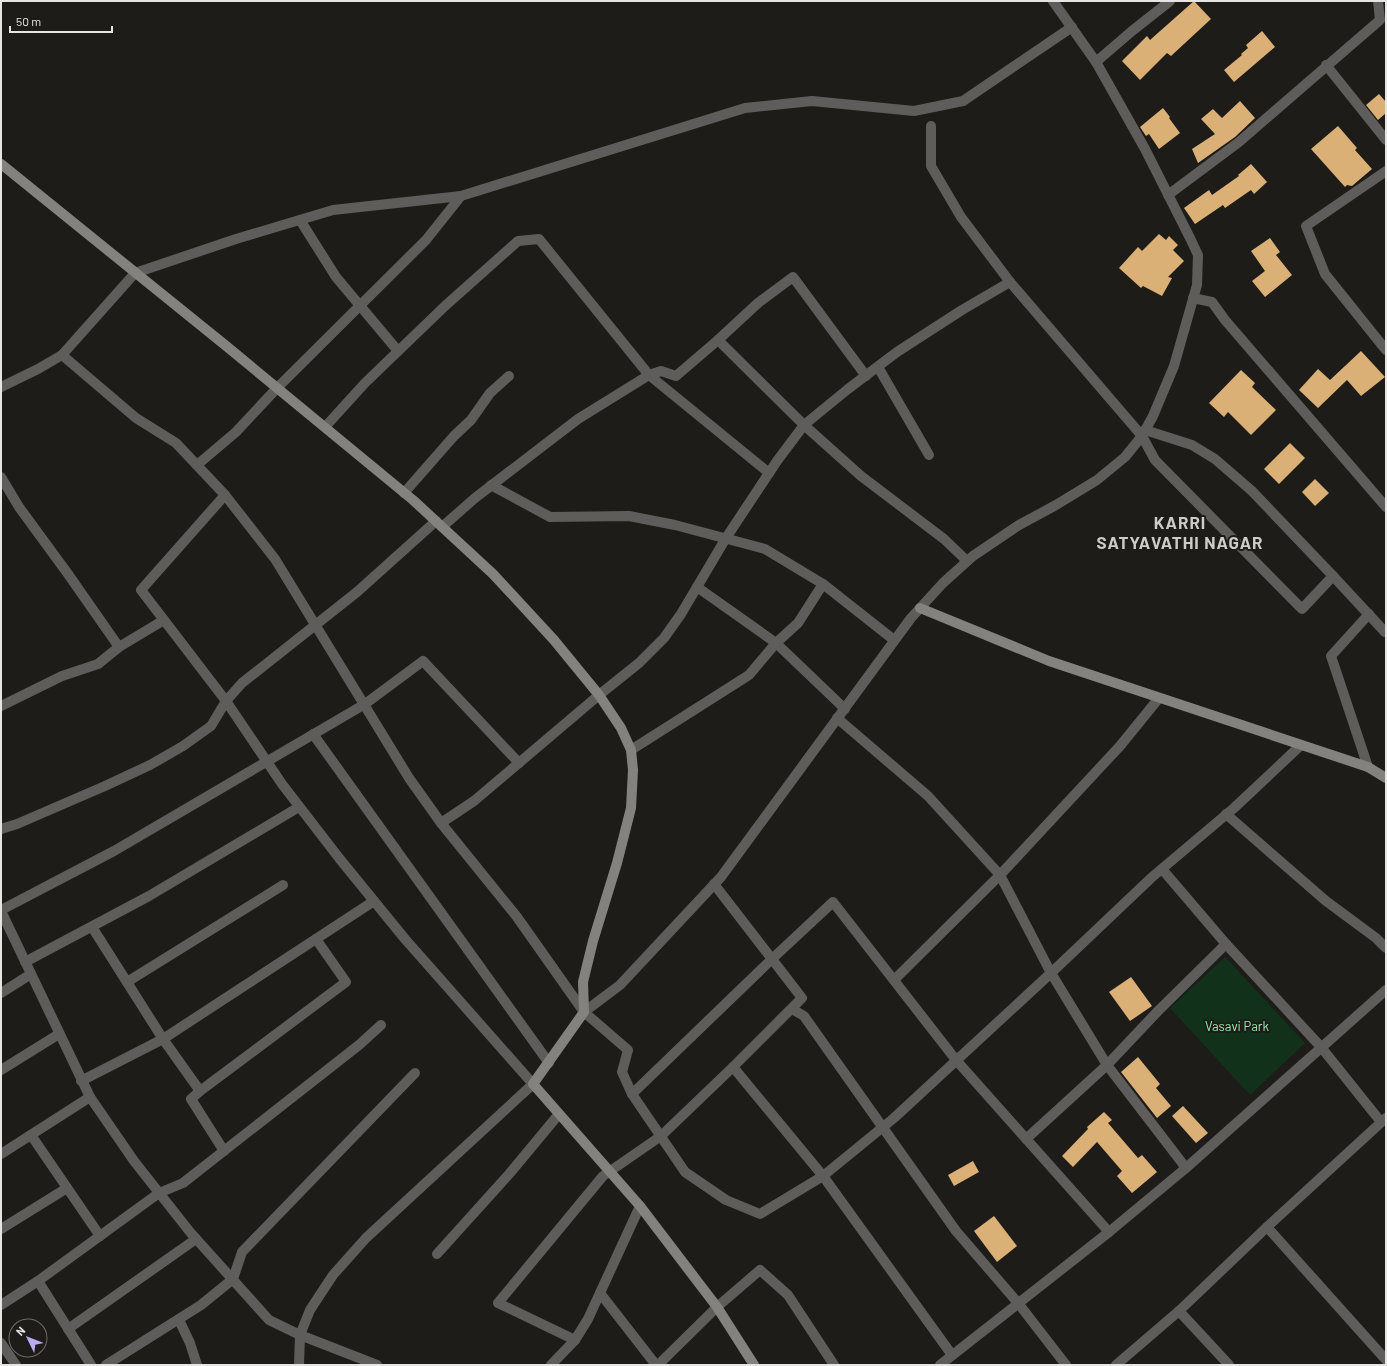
<svg xmlns="http://www.w3.org/2000/svg" width="1387" height="1366" viewBox="0 0 1387 1366" font-family="Barlow,sans-serif">
<style>
.green{fill:#12311b}
.building{fill:#dbb077}
.lines{fill:none;stroke-linecap:round;stroke-linejoin:round}
.street{stroke:#5e5d5b;stroke-width:10}
.secondary{stroke:#84827f;stroke-width:10}
.labels{text-anchor:middle;stroke-width:4;stroke-linejoin:round;paint-order:stroke}
.park-label{font-size:13px;fill:#95e8aa;stroke:#1e1c19}
.district-label{font-size:17px;font-weight:bold;letter-spacing:1px;fill:#cfccc8;stroke:#1e1c19}
</style>
<rect width="100%" height="100%" fill="#1e1c19"/>
<!-- green -->
<polygon class="green" points="1225,957 1305,1043 1250,1095 1170,1008"/>
<!-- building -->
<g class="building">
<polygon points="1194,1 1211,19 1171,56 1167,53 1140,80 1122,61 1147,36 1150,40"/>
<polygon points="1262,31 1275,47 1234,82 1224,70 1242,55 1241,54 1248,48 1246,45"/>
<polygon points="1379,94 1386,102 1386,113 1378,120 1366,105"/>
<polygon points="1240,101 1255,118 1235,137 1198,163 1192,149 1215,134 1201,119 1213,109 1222,118"/>
<polygon points="1163,108 1170,117 1169,118 1180,133 1159,149 1149,134 1146,136 1140,127"/>
<polygon points="1338,126 1357,148 1355,150 1372,169 1352,186 1347,185 1345,187 1311,149"/>
<polygon points="1251,164 1267,182 1254,194 1251,190 1225,208 1223,205 1195,224 1184,208 1209,190 1212,195 1239,176 1238,175"/>
<polygon points="1159,234 1166,240 1169,236 1178,245 1173,250 1184,261 1168,277 1172,278 1162,296 1143,286 1141,288 1119,268 1138,247 1142,251"/>
<polygon points="1270,238 1280,252 1276,255 1292,275 1265,297 1252,281 1265,271 1251,251"/>
<polygon points="1361,351 1385,377 1361,396 1347,380 1318,408 1299,390 1318,369 1330,380"/>
<polygon points="1241,370 1255,383 1252,387 1276,410 1251,435 1228,412 1224,417 1209,403"/>
<polygon points="1290,443 1305,458 1279,484 1264,469"/>
<polygon points="1315,479 1329,493 1315,506 1302,492"/>
<polygon points="1131,977 1152,1006 1130,1021 1109,992"/>
<polygon points="1138,1057 1160,1084 1156,1088 1171,1106 1157,1118 1121,1072"/>
<polygon points="1183,1106 1208,1133 1196,1143 1172,1116"/>
<polygon points="1104,1112 1112,1120 1108,1123 1138,1158 1142,1155 1157,1172 1132,1193 1117,1176 1122,1171 1097,1142 1073,1167 1062,1156 1088,1129 1087,1127"/>
<polygon points="973,1161 979,1172 954,1186 948,1175"/>
<polygon points="994,1216 1017,1246 997,1262 974,1231"/>
</g>
<g class="lines">
<!-- street -->
<g class="street">
<polyline points="1096,62 1132,31 1170,1"/>
<polyline points="1326,65 1386,140"/>
<polyline points="931,126 931,166 961,217 1010,282 1142,436 1155,460 1302,609 1333,576 1385,632 1386,631"/>
<polyline points="1386,171 1306,226 1325,274 1386,350"/>
<polyline points="1168,195 1239,142 1380,20 1378,1"/>
<polyline points="300,220 336,277 398,351"/>
<polyline points="1193,298 1212,302 1225,320 1386,507"/>
<polyline points="718,340 758,303 793,277 866,376"/>
<polyline points="62,355 136,418 176,443 225,495 275,559 409,778 441,823 517,917 584,1012 628,1050 622,1072 632,1094 685,1172 726,1200 760,1214 823,1176 894,1118 1051,973 1151,878 1234,808 1301,745"/>
<polyline points="878,367 929,455"/>
<polyline points="1,387 38,369 62,355 135,273 236,239 333,210 461,196 745,108 812,101 914,111 963,101 1072,27"/>
<polyline points="325,427 365,383 445,306 518,241 539,239 649,375 769,473"/>
<polyline points="1145,430 1192,445 1215,459 1252,491 1333,576"/>
<polyline points="197,465 236,432 277,388 426,240 461,196"/>
<polyline points="1,477 19,507 68,574 119,647"/>
<polyline points="491,485 550,517 629,516 675,525 765,549 823,584 894,640"/>
<polyline points="404,493 454,436 471,420 490,393 509,376"/>
<polyline points="225,495 141,590 226,701 282,784 339,858 405,939 533,1084 366,1238 333,1275 310,1310 300,1335 299,1365"/>
<polyline points="442,527 475,498 578,419 649,375 661,371 676,376 718,340 804,425 861,476 944,539 967,561"/>
<polyline points="697,587 776,643 845,709"/>
<polyline points="1159,698 1120,746 1000,875 1051,973 1107,1065 1186,1168"/>
<polyline points="1,706 62,676 98,664 119,647 164,620"/>
<polyline points="837,718 928,796 1000,875 894,980"/>
<polyline points="313,734 549,1063"/>
<polyline points="631,750 749,675 776,643 798,623 823,584"/>
<polyline points="1368,767 1331,656 1369,614"/>
<polyline points="1226,814 1326,901 1376,938 1386,948"/>
<polyline points="441,823 474,801 599,695 639,663 664,638 681,614 726,538 777,461 804,425 848,389 897,352 962,310 1010,282"/>
<polyline points="1,829 17,824 105,786 150,765 183,746 211,726 226,701 242,683 357,592 436,521"/>
<polyline points="1162,869 1226,944 1321,1047 1381,1122"/>
<polyline points="1,910 114,851 365,704 423,661 519,763"/>
<polyline points="1,911 90,1097 134,1161 190,1232 269,1320 300,1335 377,1365"/>
<polyline points="92,927 163,1039 200,1091 346,982 316,939"/>
<polyline points="25,962 149,896 299,807"/>
<polyline points="127,982 283,885"/>
<polyline points="1,993 31,974"/>
<polyline points="792,1009 804,1016 956,1231 1018,1303 1066,1365"/>
<polyline points="584,1012 620,985 721,877 911,618 943,583 973,556 1019,525 1056,505 1097,480 1125,457 1142,436 1153,416 1174,366 1197,285 1198,255 1191,240 1145,149 1096,62 1053,1"/>
<polyline points="733,1067 823,1176 952,1355"/>
<polyline points="1,1070 59,1034"/>
<polyline points="81,1081 163,1039 374,901"/>
<polyline points="200,1091 191,1099 224,1151"/>
<polyline points="632,1094 772,959 833,902 956,1060 1109,1232"/>
<polyline points="31,1135 100,1236"/>
<polyline points="1026,1139 1107,1065 1158,1011 1226,944"/>
<polyline points="1,1154 90,1097"/>
<polyline points="1267,1227 1386,1360"/>
<polyline points="1,1229 67,1188"/>
<polyline points="437,1254 510,1173 559,1114"/>
<polyline points="38,1281 91,1365"/>
<polyline points="600,1293 656,1365"/>
<polyline points="1,1305 38,1281 159,1193 183,1183 359,1045 381,1025"/>
<polyline points="1179,1311 1229,1365"/>
<polyline points="179,1320 190,1343 197,1365"/>
<polyline points="68,1329 196,1239"/>
<polyline points="575,1340 498,1303 603,1176 661,1136 733,1067 802,998 714,884"/>
<polyline points="1,1343 16,1365"/>
<polyline points="106,1365 201,1305 233,1279 242,1252 415,1073"/>
<polyline points="551,1365 575,1340 588,1319 640,1206"/>
<polyline points="658,1365 717,1307 760,1270 788,1295 834,1365"/>
<polyline points="940,1365 1109,1232 1186,1168 1386,990"/>
<polyline points="1116,1365 1179,1311 1267,1227 1386,1118"/>
</g>
<!-- secondary -->
<g class="secondary">
<polyline points="1,164 225,345 413,500 493,574 554,640 599,695 621,728 631,750 633,770 631,808 617,863 593,941 583,982 584,1012 533,1084 640,1206 717,1307 754,1365"/>
<polyline points="920,608 1049,661 1368,767 1386,778"/>
</g>
</g>
<g class="labels">
<!-- park labels -->
<g class="park-label">
<text x="1237" y="1031">Vasavi Park</text>
</g>
<!-- district labels -->
<g class="district-label">
<text x="1180" y="529">KARRI<tspan x="1180" dy="20">SATYAVATHI NAGAR</tspan></text>
</g>
</g>
<!-- border -->
<rect width="1387" height="1366" fill="none" stroke="#e6e5e3" stroke-width="4"/>
<!-- north arrow -->
<g transform="translate(28 1338) rotate(313)"><circle r="19" fill="#1e1c19" stroke="#6e6c6a"/>
<path d="M0-3L7 15L0 10L-7 15Z" fill="#bcaaf5"/>
<text y="-6" font-size="11" font-weight="bold" text-anchor="middle" fill="#e6e5e3">N</text>
</g>
<!-- scale -->
<path d="M10 26v6h102v-6" fill="none" stroke="#e6e5e3" stroke-width="2"/>
<text x="16" y="26" font-size="12" fill="#e6e5e3" stroke="#1e1c19" stroke-width="3" paint-order="stroke">50 m</text>
</svg>
